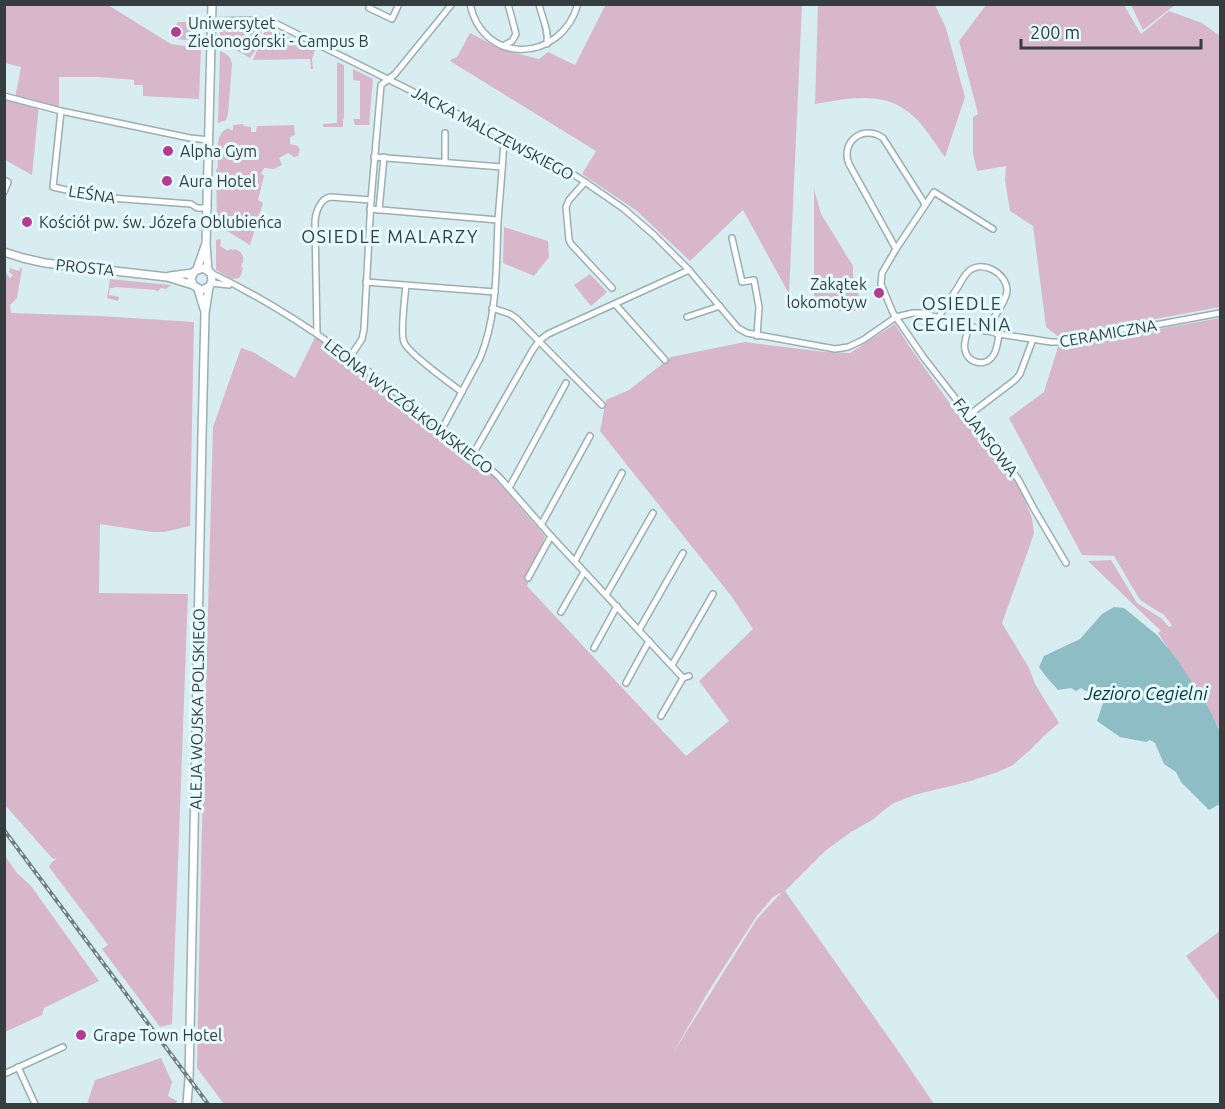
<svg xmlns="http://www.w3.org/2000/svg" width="1225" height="1109" viewBox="0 0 1225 1109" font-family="Ubuntu,sans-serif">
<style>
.green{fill:#d8b7cb;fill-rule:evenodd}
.water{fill:#8ebdc6}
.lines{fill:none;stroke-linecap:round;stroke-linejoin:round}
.street-casing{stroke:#9aafb2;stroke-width:8}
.secondary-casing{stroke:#9aafb2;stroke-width:10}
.street{stroke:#fff;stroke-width:5}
.secondary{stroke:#fff;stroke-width:7}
.rail-casing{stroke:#707d80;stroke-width:4}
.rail{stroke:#e5fbff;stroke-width:1.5;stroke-dasharray:4.5;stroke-linecap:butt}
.poi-dot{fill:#b33b91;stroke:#e5fbff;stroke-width:2}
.labels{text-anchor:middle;stroke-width:6;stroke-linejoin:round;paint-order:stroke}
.poi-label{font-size:16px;fill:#353d3f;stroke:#e5fbff;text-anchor:start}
.street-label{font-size:16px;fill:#353d3f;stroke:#e5fbff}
.neighbourhood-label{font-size:18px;letter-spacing:1.5px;fill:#2f4145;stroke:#e5fbff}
.water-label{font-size:18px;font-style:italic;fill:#023239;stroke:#e5fbff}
</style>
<rect width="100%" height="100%" fill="#d8edf1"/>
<!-- green -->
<g class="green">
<polygon points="606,4 802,5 789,294 743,210 690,261 637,211 582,174 596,151 450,61 452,59 457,57 470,33 503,50 539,59 548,52 575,65"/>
<polygon points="5,5 108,5 171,44 201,48 199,99 143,96 143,85 134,85 134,80 99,77 59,77 59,110 39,105 32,175 5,160 5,98 15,98 21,67 5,63"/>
<path d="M818 5H935L946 28 965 97 945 157C935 144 925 126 913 116 886 90 848 98 815 104Z"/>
<polygon points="986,5 1124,5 1141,34 1169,11 1202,23 1220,36 1220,307 1059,337 1046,327 1033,226 1010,211 1005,180 1006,166 977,171 973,154 973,117 978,114 959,41"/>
<polygon points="1131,5 1175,5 1143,30"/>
<polygon points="178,22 190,22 202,39 202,41 174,39 169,33"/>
<polygon points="263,28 255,51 250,58 220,41 220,29"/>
<polygon points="266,28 274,30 315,50 312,59 313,69 311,69 310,59 253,60"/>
<path d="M220 51C226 53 231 57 232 64L228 114 226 120 218 123Z"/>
<polygon points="337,62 344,65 344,118 343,119 343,127 323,127 323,124 337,123"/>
<polygon points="353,69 373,79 369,125 355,125 353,119 360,119 360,81 353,80"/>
<path d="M243 124 244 126 251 127V132H256L257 126 294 125 295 135 290 137V144L298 146 300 150 298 156 294 157 288 153 279 158 282 165 274 169 264 168 261 173 264 176 258 200 263 203 250 245 217 225 216 170 218 167C218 154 214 134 228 128L231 130H233V125Z"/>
<polygon points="814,189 821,214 853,266 853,280 865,311 814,311"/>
<polygon points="504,227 548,241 549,257 534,276 503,263"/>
<path d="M220 239 221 242 220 246 228 251 230 249 233 250 235 249C242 252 244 255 243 263H242L241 267 243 268 241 275 239 278 232 279 216 270V240Z"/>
<polygon points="21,267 22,269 17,298 10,305 11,313 101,316 194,322 190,526 164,532 152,532 100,524 99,593 188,594 172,1024 160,1027 102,949 108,945 49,867 51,863 57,858 53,859 5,805 4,271 10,278 13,275 9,272 10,268 19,271"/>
<polygon points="590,274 607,292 591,306 574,285"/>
<polygon points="110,279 170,285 171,285 166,289 161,288 157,292 156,290 115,287 114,288 110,288 109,295 119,297 118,301 107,298"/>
<polygon points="1220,318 1220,729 1158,633 1161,631 1088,561 1111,560 1137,603 1161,618 1169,627 1172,625 1164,615 1140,600 1114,556 1082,555 1009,418 1044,392 1058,347"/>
<path d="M895 324 909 346 961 419 985 443 1020 489 1032 518 1034 533 1029 548 1002 623 1029 668 1035 684 1059 723 1046 734 1030 750 1013 765 998 772 967 782 914 795 892 804 872 820 851 832 825 851 785 891 894 1045 934 1104H224L197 1068 201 864 213 427 241 348 253 352 295 378 315 337 347 359 491 474 545 536 527 586 686 756 729 721 699 681 753 629 732 597 600 431 606 400 629 390 671 357 745 342 825 352 850 353ZM782 892 757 919 673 1053 708 992 756 917 773 897Z"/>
<polygon points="5,856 17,873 31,886 99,981 44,1008 42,1015 5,1032"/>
<polygon points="1220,931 1220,1002 1186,956"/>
<polygon points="161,1058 172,1082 168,1096 177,1101 176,1104 87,1104 95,1080"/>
</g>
<!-- water -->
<polygon class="water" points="1114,607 1124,608 1157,635 1177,659 1209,709 1220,731 1220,804 1209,810 1181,782 1176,772 1164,764 1155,743 1150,740 1146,742 1120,737 1097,721 1103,703 1101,699 1094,696 1081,688 1076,691 1071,688 1058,690 1048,679 1039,667 1044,656 1080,639 1102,614"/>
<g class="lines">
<!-- street casing -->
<g class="street-casing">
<g id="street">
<polyline points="371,4 369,8 392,19 399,4"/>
<path d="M470 4C483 66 561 63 578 4"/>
<path d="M539 4C542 18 549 30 547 44"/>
<path d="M212 21C233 21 255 18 275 23L556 163 585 182 624 209 654 235 689 270 738 328 747 333 835 349 848 347 863 340 896 317 913 313H921L999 334 1051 342H1062L1114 332 1123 329 1147 328 1150 326 1220 313"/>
<polyline points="503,46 512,41 516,34 508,4"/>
<polyline points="4,96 61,111 190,138 209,140"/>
<polyline points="61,111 53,187 98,197 191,204 197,208 208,208"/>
<polyline points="445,133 445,162"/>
<polyline points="374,157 502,167"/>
<polyline points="4,180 8,182 4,192"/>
<polyline points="585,182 569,200 566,207 569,240 571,244 612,288"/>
<polyline points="370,209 498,220"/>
<polyline points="379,210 384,157"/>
<polyline points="993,229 934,192 896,249 882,273 881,284 893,313 924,358 1018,479 1034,509 1066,563"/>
<polyline points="732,238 742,282 754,280 759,307 757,336"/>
<path d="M896 249 849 164C840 142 863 124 883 138L925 204"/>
<path d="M211 273C311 320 396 392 482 461L500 478 551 536 683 678 689 676"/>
<polyline points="366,282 495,292"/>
<polyline points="211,283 229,285"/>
<path d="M406 285C405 296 400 334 404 342 407 352 451 384 462 392"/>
<polyline points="615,304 665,360"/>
<polyline points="492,308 510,314 516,318 602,405"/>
<polyline points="687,317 720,306"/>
<path d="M938 318C944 308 951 297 958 287 961 282 964 275 969 271 982 260 1006 272 1007 290 1007 301 991 321 985 331"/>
<path d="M969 326C967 334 963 343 965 350 968 363 984 367 992 357 997 352 998 341 999 334"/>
<path d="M317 333 315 223C315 213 320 199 330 197L371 200"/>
<polyline points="350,357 362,339 364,329 371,200 381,85 395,74 452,4"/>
<polyline points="969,415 1015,380 1020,374 1033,339"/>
<path d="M442 429 480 358C498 315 496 266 498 221 500 193 503 165 504 137"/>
<polyline points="473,454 532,351 539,341 548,334 689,270"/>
<polyline points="509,488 566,383"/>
<polyline points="541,525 590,436"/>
<polyline points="575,561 622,473"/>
<polyline points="528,578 551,536"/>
<polyline points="606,595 653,513"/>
<polyline points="561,612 584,572"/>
<polyline points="639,630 683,553"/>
<polyline points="594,648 617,606"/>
<polyline points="672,665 713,594"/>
<polyline points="626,683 649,641"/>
<polyline points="661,716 683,678"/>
<polyline points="18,1067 35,1104"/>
<polyline points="4,1074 63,1047"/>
</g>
</g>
<!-- secondary casing -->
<g class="secondary-casing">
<g id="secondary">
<polyline points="4,252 23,258 45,263 167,277 193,285 201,290 209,287 212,281 211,273 203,268 195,271 191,278 193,285"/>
<polyline points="197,269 205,246"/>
<polyline points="208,271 206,244 212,4"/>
<polyline points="170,276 193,273"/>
<polyline points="198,289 204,309"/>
<polyline points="187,1104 189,1079 202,436 205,313 209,287"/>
</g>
</g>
<!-- street -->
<use href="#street" class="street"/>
<!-- secondary -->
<use href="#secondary" class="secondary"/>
<!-- rail casing -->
<g class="rail-casing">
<polyline id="rail" points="4,830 208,1104"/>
</g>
<!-- rail -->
<use href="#rail" class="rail"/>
</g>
<!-- markers -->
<g class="poi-dot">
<circle cx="176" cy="32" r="6"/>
<circle cx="168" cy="151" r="6"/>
<circle cx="167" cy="181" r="6"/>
<circle cx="27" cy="222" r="6"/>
<circle cx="879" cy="293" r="6"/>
<circle cx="81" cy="1035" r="6"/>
</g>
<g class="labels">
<!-- poi labels -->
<g class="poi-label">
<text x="188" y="29">Uniwersytet<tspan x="188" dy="18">Zielonogórski - Campus B</tspan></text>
<text x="180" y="157">Alpha Gym</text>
<text x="179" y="187">Aura Hotel</text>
<text x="39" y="228">Kościół pw. św. Józefa Oblubieńca</text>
<text x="867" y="290" text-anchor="end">Zakątek<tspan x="867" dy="18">lokomotyw</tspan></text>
<text x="93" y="1041">Grape Town Hotel</text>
</g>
<!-- street labels -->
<g class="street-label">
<text transform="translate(493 133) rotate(28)" y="6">JACKA MALCZEWSKIEGO</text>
<text transform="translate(92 194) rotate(9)" y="6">LEŚNA</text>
<text transform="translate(85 267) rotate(6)" y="6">PROSTA</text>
<text transform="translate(1108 333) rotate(-10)" y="6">CERAMICZNA</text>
<text transform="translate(409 406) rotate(38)" y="6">LEONA WYCZÓŁKOWSKIEGO</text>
<text transform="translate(986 437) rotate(52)" y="6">FAJANSOWA</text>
<text transform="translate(197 709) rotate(-89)" y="6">ALEJA WOJSKA POLSKIEGO</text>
</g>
<!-- neighbourhood labels -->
<g class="neighbourhood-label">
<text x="390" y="243">OSIEDLE MALARZY</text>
<text x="962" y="310">OSIEDLE<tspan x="962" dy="21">CEGIELNIA</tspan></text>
</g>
<!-- water labels -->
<g class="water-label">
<text x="1146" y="700">Jezioro Cegielni</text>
</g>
</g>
<!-- border -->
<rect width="1225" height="1109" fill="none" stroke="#353d3f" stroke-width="12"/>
<!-- scale -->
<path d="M1021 39v9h180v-9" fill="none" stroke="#353d3f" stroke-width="3"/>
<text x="1030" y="39" font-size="18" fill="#353d3f" stroke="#e5fbff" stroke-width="4.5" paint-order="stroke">200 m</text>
</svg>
